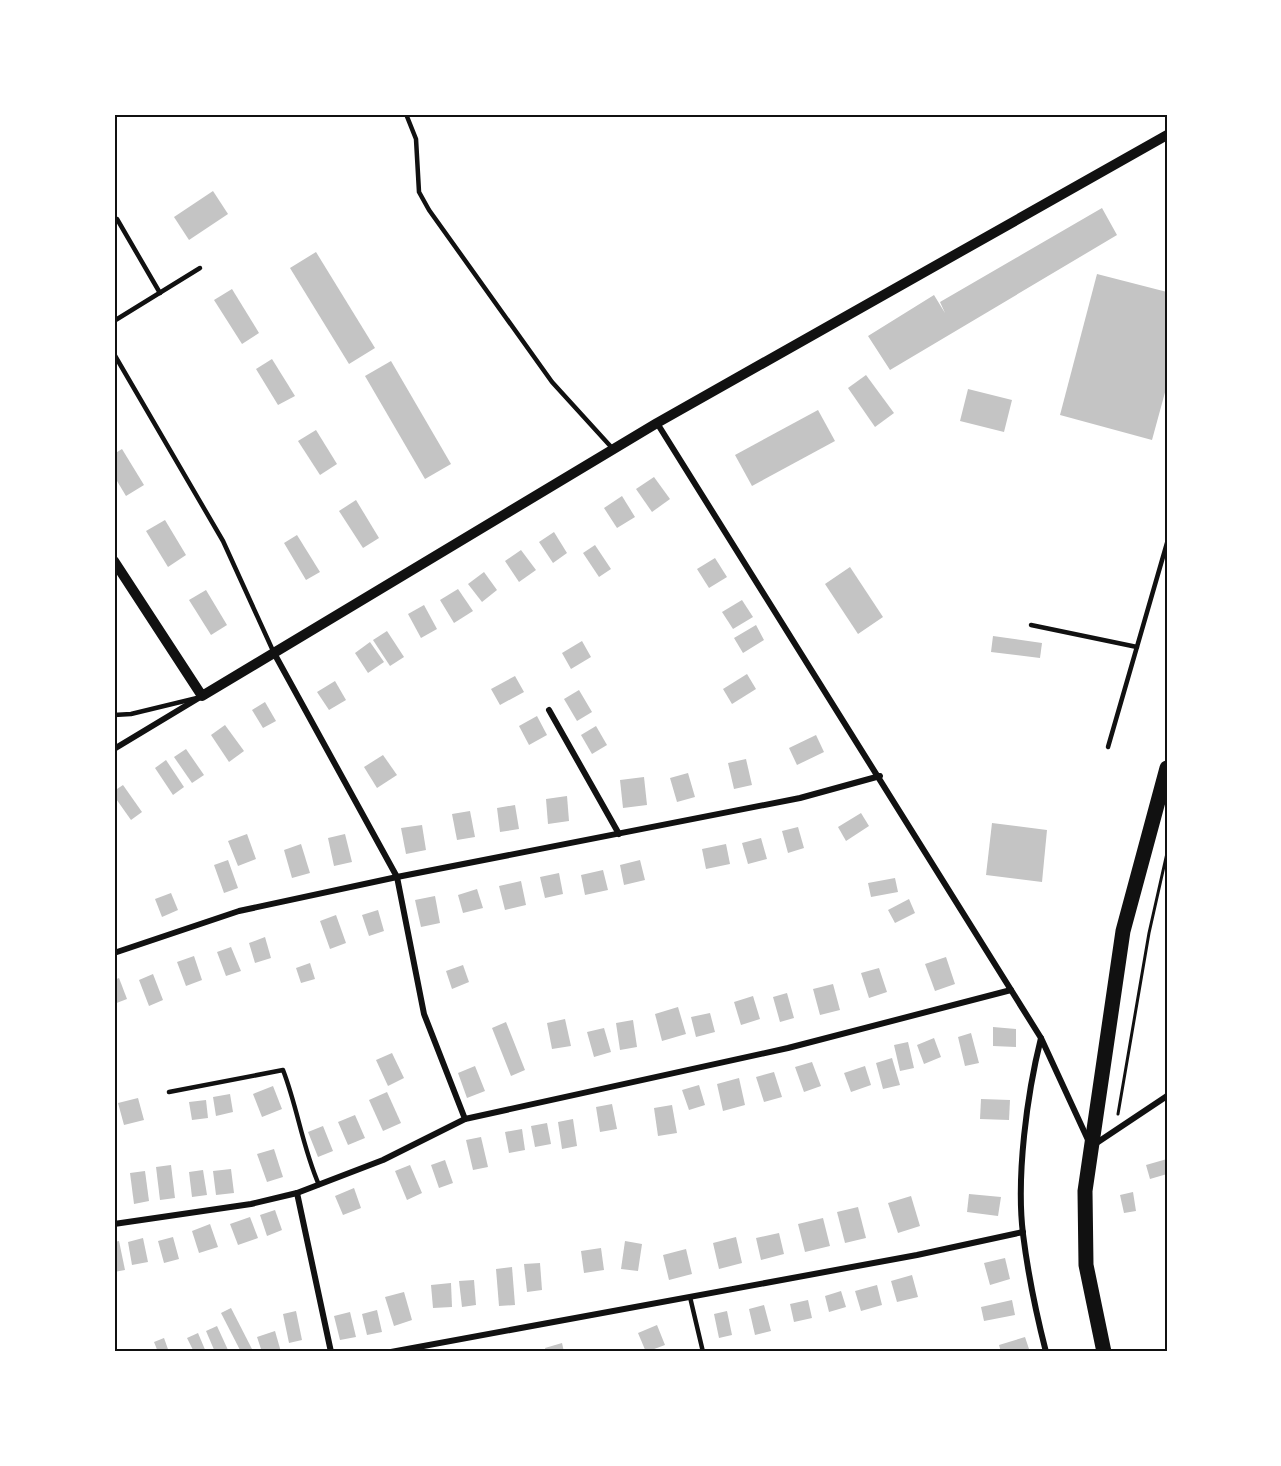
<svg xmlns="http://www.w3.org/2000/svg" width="1281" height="1466" viewBox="0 0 1281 1466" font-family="Arial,sans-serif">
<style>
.building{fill:#c4c4c4}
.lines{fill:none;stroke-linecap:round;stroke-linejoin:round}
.path{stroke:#111;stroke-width:3}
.service{stroke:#111;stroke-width:4.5}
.minor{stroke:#111;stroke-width:6}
.tertiary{stroke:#111;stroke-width:10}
.primary{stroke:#111;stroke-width:15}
.neatline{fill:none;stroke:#111;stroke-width:2}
</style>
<rect width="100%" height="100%" fill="#fff"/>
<!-- building -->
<g class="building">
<polygon points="213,191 228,214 189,240 174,217"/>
<polygon points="1102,208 1117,235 890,370 868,336 934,295 945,313 940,302"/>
<polygon points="316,252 375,348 349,364 290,268"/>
<polygon points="1097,274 1167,292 1167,385 1152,440 1060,415"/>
<polygon points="232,289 259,333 242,344 214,300"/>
<polygon points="272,359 295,396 278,405 256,369"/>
<polygon points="391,361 451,464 425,479 365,376"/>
<polygon points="866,375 894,413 875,427 848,388"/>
<polygon points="968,389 1012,400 1004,432 960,421"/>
<polygon points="818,410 835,441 752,486 735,455"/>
<polygon points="316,430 337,464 320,475 298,441"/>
<polygon points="122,449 144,485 126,496 114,476 114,454"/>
<polygon points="654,477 670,499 652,512 636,489"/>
<polygon points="622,496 635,517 617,528 604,508"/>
<polygon points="356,500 379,538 363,548 339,511"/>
<polygon points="165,520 186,555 168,567 146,531"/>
<polygon points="554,532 567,553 553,563 539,542"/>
<polygon points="297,535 320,572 306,580 284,543"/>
<polygon points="595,545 611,569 599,577 583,553"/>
<polygon points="521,550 536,570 519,582 505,561"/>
<polygon points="715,558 727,577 709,588 697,569"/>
<polygon points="850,567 883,617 858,634 825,584"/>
<polygon points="484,572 497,590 482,602 468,584"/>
<polygon points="458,589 473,611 454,623 440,600"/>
<polygon points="206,590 227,625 211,635 189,600"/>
<polygon points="742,600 753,617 733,629 722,612"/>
<polygon points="424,605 437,629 421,638 408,614"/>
<polygon points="756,625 764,640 743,653 734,638"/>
<polygon points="387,631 404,657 390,666 373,640"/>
<polygon points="993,636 1042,643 1040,658 991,652"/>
<polygon points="582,641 591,657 571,669 562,653"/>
<polygon points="370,642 384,662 368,673 355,653"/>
<polygon points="747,674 756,689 732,704 723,689"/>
<polygon points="515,676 524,692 500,705 491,689"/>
<polygon points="335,681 346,700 329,710 317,692"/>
<polygon points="579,690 592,712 577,721 564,699"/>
<polygon points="265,702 276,721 263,728 252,710"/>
<polygon points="537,716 547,735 529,745 519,726"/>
<polygon points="225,725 244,751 229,762 211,735"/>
<polygon points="596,726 607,745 592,754 581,735"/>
<polygon points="816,735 824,752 797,765 789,748"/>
<polygon points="186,749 204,775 192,783 174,757"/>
<polygon points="383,755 397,775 377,788 364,767"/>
<polygon points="746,759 752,785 734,789 728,763"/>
<polygon points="166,760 184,787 173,795 155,768"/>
<polygon points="688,773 695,797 677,802 670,778"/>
<polygon points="644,777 647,805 623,808 620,780"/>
<polygon points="123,785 142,812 131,820 114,796 114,791"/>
<polygon points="567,796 569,821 548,824 546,799"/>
<polygon points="515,805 519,829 500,832 497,808"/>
<polygon points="470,811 475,837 457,840 452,814"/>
<polygon points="861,813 869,826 846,841 838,827"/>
<polygon points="992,823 1047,830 1042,882 986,875"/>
<polygon points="422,825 426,850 406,854 401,828"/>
<polygon points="798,827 804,848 788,853 782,831"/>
<polygon points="247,834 256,859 238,866 228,841"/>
<polygon points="345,834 352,862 334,866 328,838"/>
<polygon points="761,838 767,859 748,864 742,843"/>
<polygon points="301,844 310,873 292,878 284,850"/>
<polygon points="726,844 730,864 706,869 702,849"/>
<polygon points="228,860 238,888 224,893 214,865"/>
<polygon points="640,860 645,880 624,885 620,865"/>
<polygon points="603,870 608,890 585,895 581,875"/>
<polygon points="559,873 563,894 545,898 540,877"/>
<polygon points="895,878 898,892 871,897 868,883"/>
<polygon points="521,881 526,905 505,910 499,886"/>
<polygon points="477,889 483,908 463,913 458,895"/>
<polygon points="171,893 178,910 162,917 155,899"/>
<polygon points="435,896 440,923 421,927 415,900"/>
<polygon points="909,899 915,913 895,923 888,910"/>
<polygon points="378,910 384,931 369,936 362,915"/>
<polygon points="336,915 346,943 330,949 320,921"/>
<polygon points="265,937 271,958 255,963 249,943"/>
<polygon points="231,947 241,971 226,976 217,952"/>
<polygon points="194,956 202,980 186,986 177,962"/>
<polygon points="946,957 955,984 935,991 925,964"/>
<polygon points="310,963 315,979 301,983 296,968"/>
<polygon points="463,965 469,982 452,989 446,971"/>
<polygon points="879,968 887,992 869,998 861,973"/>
<polygon points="153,974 163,1000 149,1006 139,980"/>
<polygon points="119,978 127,999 114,1004 114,980"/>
<polygon points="833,984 840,1010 820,1015 813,989"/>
<polygon points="787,993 794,1018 780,1022 773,997"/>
<polygon points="753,996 760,1019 741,1025 734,1002"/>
<polygon points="678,1007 686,1034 662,1041 655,1014"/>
<polygon points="710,1013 715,1032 696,1037 691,1017"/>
<polygon points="565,1019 571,1046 552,1049 547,1023"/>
<polygon points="633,1020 637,1047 620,1050 616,1023"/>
<polygon points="506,1022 525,1070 511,1076 492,1028"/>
<polygon points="993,1027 1016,1029 1016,1047 993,1046"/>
<polygon points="604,1028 611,1052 594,1057 587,1032"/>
<polygon points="971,1033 979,1063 965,1066 958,1037"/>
<polygon points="934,1038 941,1057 924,1064 917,1045"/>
<polygon points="908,1042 914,1068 900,1071 894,1045"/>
<polygon points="392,1053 404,1078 388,1086 376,1060"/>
<polygon points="892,1058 900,1085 883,1089 876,1063"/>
<polygon points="812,1062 821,1086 804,1092 795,1067"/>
<polygon points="475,1066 485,1091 467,1098 458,1073"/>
<polygon points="865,1066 871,1085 851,1092 844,1073"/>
<polygon points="774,1072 782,1097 764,1102 756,1077"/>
<polygon points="739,1078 745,1105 723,1111 717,1084"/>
<polygon points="699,1085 705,1105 689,1110 682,1090"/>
<polygon points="273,1086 282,1109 262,1117 253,1094"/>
<polygon points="387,1092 401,1123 383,1131 369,1100"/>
<polygon points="230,1094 233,1112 216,1116 213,1097"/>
<polygon points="138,1098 144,1120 124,1125 118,1103"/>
<polygon points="981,1099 1010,1100 1009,1120 980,1119"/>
<polygon points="206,1100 208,1118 192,1120 189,1102"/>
<polygon points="612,1104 617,1129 600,1132 596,1107"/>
<polygon points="672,1105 677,1133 658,1136 654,1108"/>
<polygon points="355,1115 365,1138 348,1145 338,1122"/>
<polygon points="573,1119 577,1146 562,1149 558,1122"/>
<polygon points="547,1123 551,1144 535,1147 531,1126"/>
<polygon points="323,1126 333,1151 318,1157 308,1132"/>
<polygon points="522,1129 525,1150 509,1153 505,1132"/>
<polygon points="481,1137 488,1167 473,1170 466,1140"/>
<polygon points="274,1149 283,1177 267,1182 257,1154"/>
<polygon points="1167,1159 1167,1174 1150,1179 1146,1165"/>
<polygon points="445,1160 453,1183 439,1188 431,1165"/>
<polygon points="171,1165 175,1198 160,1200 156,1167"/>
<polygon points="410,1165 422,1193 407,1200 395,1171"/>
<polygon points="231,1169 234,1193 216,1195 213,1171"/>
<polygon points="203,1170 207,1195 192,1197 189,1172"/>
<polygon points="145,1171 149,1201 134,1204 130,1173"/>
<polygon points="354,1188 361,1208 343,1215 335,1196"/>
<polygon points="1133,1192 1136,1211 1124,1213 1120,1195"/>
<polygon points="969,1194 1001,1197 998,1216 967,1212"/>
<polygon points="911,1196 920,1226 898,1233 888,1203"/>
<polygon points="858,1207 866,1238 845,1243 837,1212"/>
<polygon points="275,1210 282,1230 267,1236 260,1215"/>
<polygon points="250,1217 258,1238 238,1245 230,1224"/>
<polygon points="823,1218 830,1246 805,1252 798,1224"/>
<polygon points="210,1224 218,1247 199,1253 192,1231"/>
<polygon points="779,1233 784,1254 761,1260 756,1238"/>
<polygon points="173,1237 179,1259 164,1263 158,1241"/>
<polygon points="736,1237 742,1263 719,1269 713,1243"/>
<polygon points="143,1238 148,1262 132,1265 128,1242"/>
<polygon points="119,1241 125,1270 114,1272 114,1242"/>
<polygon points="625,1241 642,1244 638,1271 621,1269"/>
<polygon points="601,1248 604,1270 584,1273 581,1251"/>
<polygon points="686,1249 692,1274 669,1280 663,1255"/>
<polygon points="1005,1258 1010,1279 990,1285 984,1263"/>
<polygon points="540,1263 542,1290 527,1292 524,1264"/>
<polygon points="512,1267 515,1305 499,1306 496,1269"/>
<polygon points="912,1275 918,1297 897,1302 891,1281"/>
<polygon points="474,1280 476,1305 462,1307 459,1281"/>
<polygon points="451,1283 452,1307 433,1308 431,1285"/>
<polygon points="877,1285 882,1305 861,1311 855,1291"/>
<polygon points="841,1291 846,1307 829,1312 825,1296"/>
<polygon points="404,1292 412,1320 394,1326 385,1297"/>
<polygon points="808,1300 812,1318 794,1322 790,1304"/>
<polygon points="1012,1300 1015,1315 984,1321 981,1307"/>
<polygon points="764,1305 771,1331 755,1335 749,1309"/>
<polygon points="231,1308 253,1351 250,1352 241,1352 221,1313"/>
<polygon points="377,1310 382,1332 367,1335 362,1314"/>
<polygon points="296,1311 302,1340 289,1343 283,1314"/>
<polygon points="727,1311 732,1335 719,1338 714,1314"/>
<polygon points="350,1312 356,1337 340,1340 334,1316"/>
<polygon points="657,1325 665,1345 646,1352 638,1333"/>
<polygon points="217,1326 228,1350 224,1352 215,1352 206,1331"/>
<polygon points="275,1331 281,1352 262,1352 257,1337"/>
<polygon points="198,1333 206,1352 194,1352 187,1338"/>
<polygon points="1025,1337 1030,1352 1001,1352 999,1345"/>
<polygon points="164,1338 169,1352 158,1352 154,1342"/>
<polygon points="562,1343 564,1352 546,1352 545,1348"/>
</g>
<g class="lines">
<!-- path -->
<polyline class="path" points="1118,1114 1149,933 1167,853"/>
<!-- service -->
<g class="service">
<polyline points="406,114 416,139 419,192 429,210 552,382 613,449"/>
<polyline points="117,219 160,293"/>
<polyline points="114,321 200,268"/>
<polyline points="114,354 223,541 274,653"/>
<polyline points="1031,625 1137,647"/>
<polyline points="114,715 131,714 197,698"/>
<polyline points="1108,747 1167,543"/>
<path d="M169 1092 283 1070C298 1109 302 1146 319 1185"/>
<polyline points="690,1297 703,1352"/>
</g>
<!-- minor -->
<g class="minor">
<path d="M657 423 1041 1038C1027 1094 1016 1176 1023 1234 1028 1274 1036 1313 1046 1352"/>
<polyline points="274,653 397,877 424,1014 465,1119"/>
<polyline points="549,710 619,834"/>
<polyline points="114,749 202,696"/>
<polyline points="114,953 239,911 397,877 800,798 880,776"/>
<polyline points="1041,1038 1089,1142"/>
<polyline points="1095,1144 1167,1096"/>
<polyline points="297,1193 331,1352"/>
<polyline points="114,1224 251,1204 297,1193 383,1160 465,1119 788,1048 1011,990"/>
<polyline points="391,1352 917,1255 1023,1232"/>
</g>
<!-- tertiary -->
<polyline class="tertiary" points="114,561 202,696 657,423 1167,135"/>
<!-- primary -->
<polyline class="primary" points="1104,1352 1086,1265 1085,1191 1123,931 1167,768"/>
</g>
<!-- border -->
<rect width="1281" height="1466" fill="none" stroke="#ffffff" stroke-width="231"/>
<rect x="116" y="116" width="1050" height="1234" class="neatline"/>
</svg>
